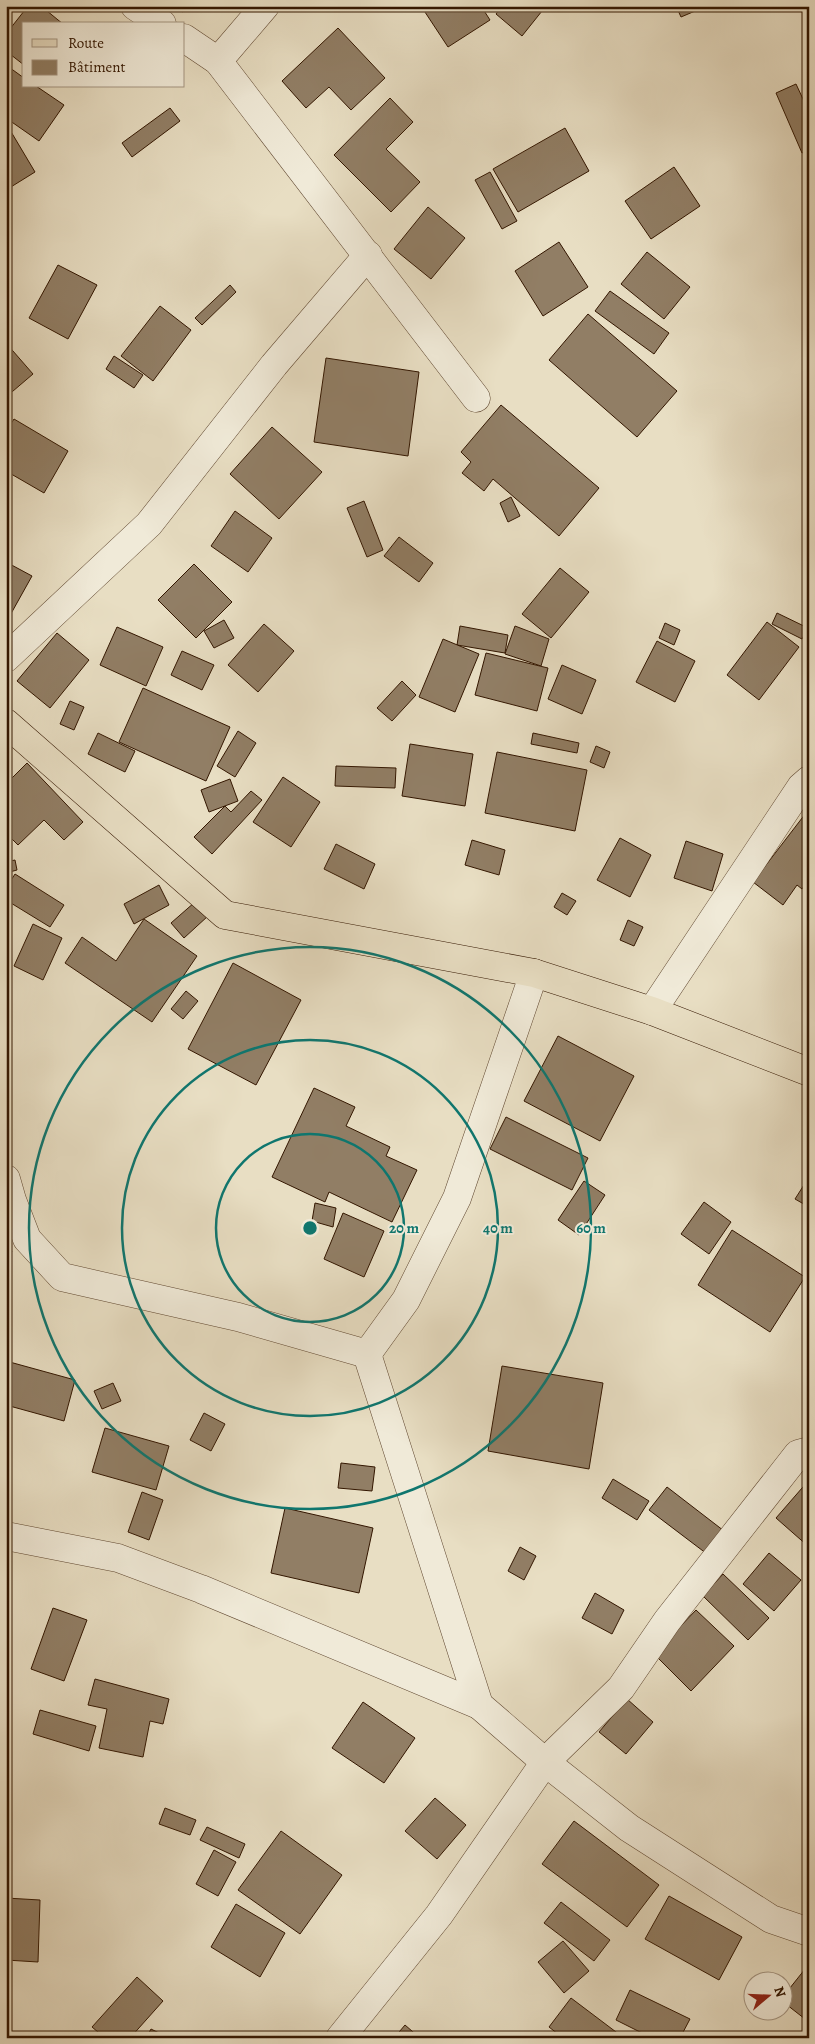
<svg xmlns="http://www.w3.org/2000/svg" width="815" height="2044" viewBox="0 0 815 2044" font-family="Alegreya,serif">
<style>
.building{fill:#917e65;stroke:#331600}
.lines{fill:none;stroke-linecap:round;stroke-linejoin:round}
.minor-casing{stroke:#604831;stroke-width:29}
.major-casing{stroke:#331600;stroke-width:29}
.minor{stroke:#f0ead8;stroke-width:28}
.major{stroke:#e8dec3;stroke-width:28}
.ring{fill:none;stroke:#0f766e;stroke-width:2.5}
.centre{fill:#0f766e;stroke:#f0ead8;stroke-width:2.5}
.ring-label{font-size:15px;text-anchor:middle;font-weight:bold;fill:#0f766e;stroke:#f0ead8;stroke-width:4;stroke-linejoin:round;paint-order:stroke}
</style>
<rect width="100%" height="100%" fill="#e8dec3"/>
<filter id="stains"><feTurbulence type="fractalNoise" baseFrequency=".004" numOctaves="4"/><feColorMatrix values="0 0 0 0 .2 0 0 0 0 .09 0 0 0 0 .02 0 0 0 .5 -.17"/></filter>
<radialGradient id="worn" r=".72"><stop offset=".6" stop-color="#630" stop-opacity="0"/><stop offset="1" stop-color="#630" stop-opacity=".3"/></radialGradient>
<!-- building -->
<g class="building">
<polygon points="28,6 41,6 63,24 24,24 24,65 6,51 6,34"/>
<polygon points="178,6 190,6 182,12"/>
<polygon points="421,6 481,6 490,20 448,47"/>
<polygon points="502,6 546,6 522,36 496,14"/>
<polygon points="676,6 707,6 681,17"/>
<polygon points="338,28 385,78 351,110 329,87 306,108 282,81"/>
<polygon points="6,65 24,78 24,86 36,86 64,105 39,141 6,118"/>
<polygon points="796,84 809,112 809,150 802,153 776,93"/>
<polygon points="390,98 413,122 386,149 420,182 391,212 334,155"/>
<polygon points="170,108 180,121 132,157 122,143"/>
<polygon points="565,128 589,171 518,212 493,169"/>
<polygon points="10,130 35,172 6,190 6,133"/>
<polygon points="674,167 700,206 651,239 625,201"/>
<polygon points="490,172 517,221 502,229 475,180"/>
<polygon points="428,207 465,238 431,279 394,249"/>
<polygon points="559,242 588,287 543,316 515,271"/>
<polygon points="647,252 690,287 664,319 621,284"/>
<polygon points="58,265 97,285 68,339 29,318"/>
<polygon points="230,285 236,292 202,325 195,318"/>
<polygon points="610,291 669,333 654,354 595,311"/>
<polygon points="160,306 191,330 153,381 121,356"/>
<polygon points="588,314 677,391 637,437 549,360"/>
<polygon points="6,343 33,374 6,397"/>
<polygon points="114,356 143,375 134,388 106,369"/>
<polygon points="326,358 419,372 408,456 314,442"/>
<polygon points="501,405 599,488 559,536 493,479 484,491 462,473 471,462 461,452"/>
<polygon points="14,419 68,451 44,493 6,471 6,431"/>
<polygon points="272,427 322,472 279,519 230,474"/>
<polygon points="511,497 520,516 508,522 500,503"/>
<polygon points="364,501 383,550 367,557 347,508"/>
<polygon points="235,511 272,538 248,572 211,546"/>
<polygon points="399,537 433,563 419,582 384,556"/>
<polygon points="6,562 32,576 8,619 6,618"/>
<polygon points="194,564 232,602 196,638 158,600"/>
<polygon points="560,568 589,592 551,638 522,614"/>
<polygon points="777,613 808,628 802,639 772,624"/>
<polygon points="224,620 234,638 214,648 204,631"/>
<polygon points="767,622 799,647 759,700 727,675"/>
<polygon points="665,623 680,630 674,645 659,638"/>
<polygon points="264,624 294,651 258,692 228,665"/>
<polygon points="460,626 508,635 505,653 457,645"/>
<polygon points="515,626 549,639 541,666 505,654"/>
<polygon points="117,627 163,647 146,686 100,665"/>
<polygon points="57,633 89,660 50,708 17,681"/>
<polygon points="443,639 479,654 455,712 419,697"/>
<polygon points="657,641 695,661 675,702 636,682"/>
<polygon points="182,651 214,665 202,690 171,675"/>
<polygon points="486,653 548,668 537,711 475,695"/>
<polygon points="562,665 596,680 582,714 548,699"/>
<polygon points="402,681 416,695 392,721 377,708"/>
<polygon points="143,688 230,727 206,781 119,742"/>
<polygon points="70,701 84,707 74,730 60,724"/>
<polygon points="238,731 256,743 235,777 217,766"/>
<polygon points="98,733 135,751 125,772 88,754"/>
<polygon points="533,733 579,743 577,753 531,744"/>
<polygon points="410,744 473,754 465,806 402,796"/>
<polygon points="596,746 610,752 604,768 590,762"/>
<polygon points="497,752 587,770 575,831 485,813"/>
<polygon points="27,763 83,822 64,840 44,820 18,845 6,833 6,784"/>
<polygon points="336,766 396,768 395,788 335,786"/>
<polygon points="283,777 320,802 291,847 253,822"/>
<polygon points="230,779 238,801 209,812 201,790"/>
<polygon points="251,791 262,800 212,854 194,837 225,806 231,812"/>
<polygon points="809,809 809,879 802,889 797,885 783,905 753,882"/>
<polygon points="620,838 651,855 630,897 597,880"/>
<polygon points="472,840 505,850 499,875 465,865"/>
<polygon points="686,841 723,854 712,891 674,878"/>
<polygon points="336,844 375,864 364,889 324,869"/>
<polygon points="15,860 17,870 6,873 6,862"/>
<polygon points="15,874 64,905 50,927 6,900 6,888"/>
<polygon points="159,885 169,905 134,924 124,904"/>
<polygon points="562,893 576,901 567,915 554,907"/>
<polygon points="195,902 208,916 184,938 171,923"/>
<polygon points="144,919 197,956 152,1022 65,963 82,937 116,961"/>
<polygon points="628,920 643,927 634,946 620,940"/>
<polygon points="33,924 62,938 43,980 14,966"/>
<polygon points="233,963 301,1000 256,1085 188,1049"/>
<polygon points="186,991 198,1001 183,1019 171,1009"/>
<polygon points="558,1036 634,1076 600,1141 524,1101"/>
<polygon points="314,1088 355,1107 346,1126 390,1147 386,1156 417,1170 392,1222 329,1192 325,1202 272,1177"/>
<polygon points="506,1117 588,1158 572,1190 490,1149"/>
<polygon points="809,1177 809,1207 795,1199"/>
<polygon points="584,1181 605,1195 579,1235 558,1220"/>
<polygon points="704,1202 731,1222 709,1254 681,1234"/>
<polygon points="315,1203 336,1208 333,1227 312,1221"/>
<polygon points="343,1213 384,1231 364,1277 324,1259"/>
<polygon points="732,1230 805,1277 770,1332 698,1285"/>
<polygon points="6,1248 12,1251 6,1262"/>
<polygon points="6,1361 75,1380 64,1421 6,1405"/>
<polygon points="502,1366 603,1383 589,1469 488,1451"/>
<polygon points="113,1383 121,1401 102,1409 94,1391"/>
<polygon points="204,1413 225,1424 211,1451 190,1440"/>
<polygon points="105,1428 169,1446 156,1490 92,1472"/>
<polygon points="341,1463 375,1467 372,1491 338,1488"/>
<polygon points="613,1479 649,1501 637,1520 602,1498"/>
<polygon points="809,1480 809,1547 776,1518"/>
<polygon points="667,1487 728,1534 711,1557 649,1510"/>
<polygon points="142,1492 163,1500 149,1540 128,1532"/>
<polygon points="285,1508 373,1528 359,1593 271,1573"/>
<polygon points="520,1547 536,1556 524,1580 508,1571"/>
<polygon points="769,1553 801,1580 774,1611 743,1584"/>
<polygon points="723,1574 769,1618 748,1640 703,1596"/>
<polygon points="595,1593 624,1610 612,1634 582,1618"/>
<polygon points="53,1608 87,1620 64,1681 31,1669"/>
<polygon points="696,1610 734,1646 691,1691 654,1654"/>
<polygon points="95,1679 169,1699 163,1724 150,1721 143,1757 99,1748 107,1709 88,1705"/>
<polygon points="627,1699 653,1722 626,1754 599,1732"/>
<polygon points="363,1702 415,1738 384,1783 332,1748"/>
<polygon points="40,1710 96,1726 89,1751 33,1734"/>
<polygon points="435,1798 466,1825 437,1859 405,1831"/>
<polygon points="165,1808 196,1820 190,1835 159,1824"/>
<polygon points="574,1821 659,1885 627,1927 542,1864"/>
<polygon points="207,1827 245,1844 239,1858 200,1840"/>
<polygon points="281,1831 342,1875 300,1934 238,1890"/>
<polygon points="214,1850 236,1862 218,1896 196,1884"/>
<polygon points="669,1896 742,1937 719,1980 645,1939"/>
<polygon points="6,1898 40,1900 38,1962 6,1960"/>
<polygon points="561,1902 610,1940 594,1961 544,1923"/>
<polygon points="236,1904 285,1933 260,1977 211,1947"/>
<polygon points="563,1941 589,1971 564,1993 538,1962"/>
<polygon points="809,1964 809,2014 805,2019 782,2001 782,1998"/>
<polygon points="137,1977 163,2001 130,2038 105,2038 92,2027"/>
<polygon points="630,1990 690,2019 680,2038 652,2038 616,2020"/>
<polygon points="571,1998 620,2035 618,2038 563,2038 549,2027"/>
<polygon points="405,2025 420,2038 394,2038"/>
<polygon points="151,2029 169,2038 146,2038"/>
</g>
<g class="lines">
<!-- minor casing -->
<g class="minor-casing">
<g id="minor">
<polyline points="135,6 162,24"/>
<polyline points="184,38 218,61 476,398"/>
<polyline points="218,61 265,6"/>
<polyline points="6,658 149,524 274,365 368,255"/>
<polyline points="652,1011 801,787 809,780"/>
<polyline points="6,1179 12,1200 27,1239 62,1277 238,1317 367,1354 406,1300 457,1198 534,973"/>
<polyline points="367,1354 479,1705 545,1762 629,1828 771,1919 809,1932"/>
<polyline points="6,1536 118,1558 201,1589 479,1705"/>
<polyline points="340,2038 439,1915 545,1762 621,1688 667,1621 798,1454 809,1451"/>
</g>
</g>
<!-- major casing -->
<g class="major-casing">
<polyline id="major" points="6,723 225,915 534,973 652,1011 809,1072"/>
</g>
<!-- minor -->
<use href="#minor" class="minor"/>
<!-- major -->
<use href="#major" class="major"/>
</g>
<!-- distance rings -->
<g class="ring">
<circle cx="310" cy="1228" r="94"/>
<circle cx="310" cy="1228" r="188"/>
<circle cx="310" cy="1228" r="281"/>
</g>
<circle cx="310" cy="1228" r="8" class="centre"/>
<g class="ring-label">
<text x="404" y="1233">20 m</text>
<text x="498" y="1233">40 m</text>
<text x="591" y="1233">60 m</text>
</g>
<!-- margin -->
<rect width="815" height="2044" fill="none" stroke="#e8dec3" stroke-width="25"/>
<rect x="8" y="8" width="800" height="2029" fill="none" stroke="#331600" stroke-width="2.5"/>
<rect x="12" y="12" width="790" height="2019" fill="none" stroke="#331600"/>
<!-- legend -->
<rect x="22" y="22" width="162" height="65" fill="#f0ead8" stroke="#a49582"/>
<rect x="32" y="39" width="25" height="8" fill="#e8dec3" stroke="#a49582"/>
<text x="68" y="48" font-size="15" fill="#331600">Route</text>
<rect x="32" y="60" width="25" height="15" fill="#917e65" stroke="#a49582"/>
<text x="68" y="72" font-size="15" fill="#331600">Bâtiment</text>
<!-- north arrow -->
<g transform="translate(768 1996) rotate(71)"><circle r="24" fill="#f0ead8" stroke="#a49582"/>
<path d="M0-4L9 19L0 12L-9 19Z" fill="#8f2418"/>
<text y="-8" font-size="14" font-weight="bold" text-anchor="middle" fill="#331600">N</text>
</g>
<rect width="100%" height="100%" filter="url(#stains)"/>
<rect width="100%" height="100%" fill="url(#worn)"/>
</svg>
